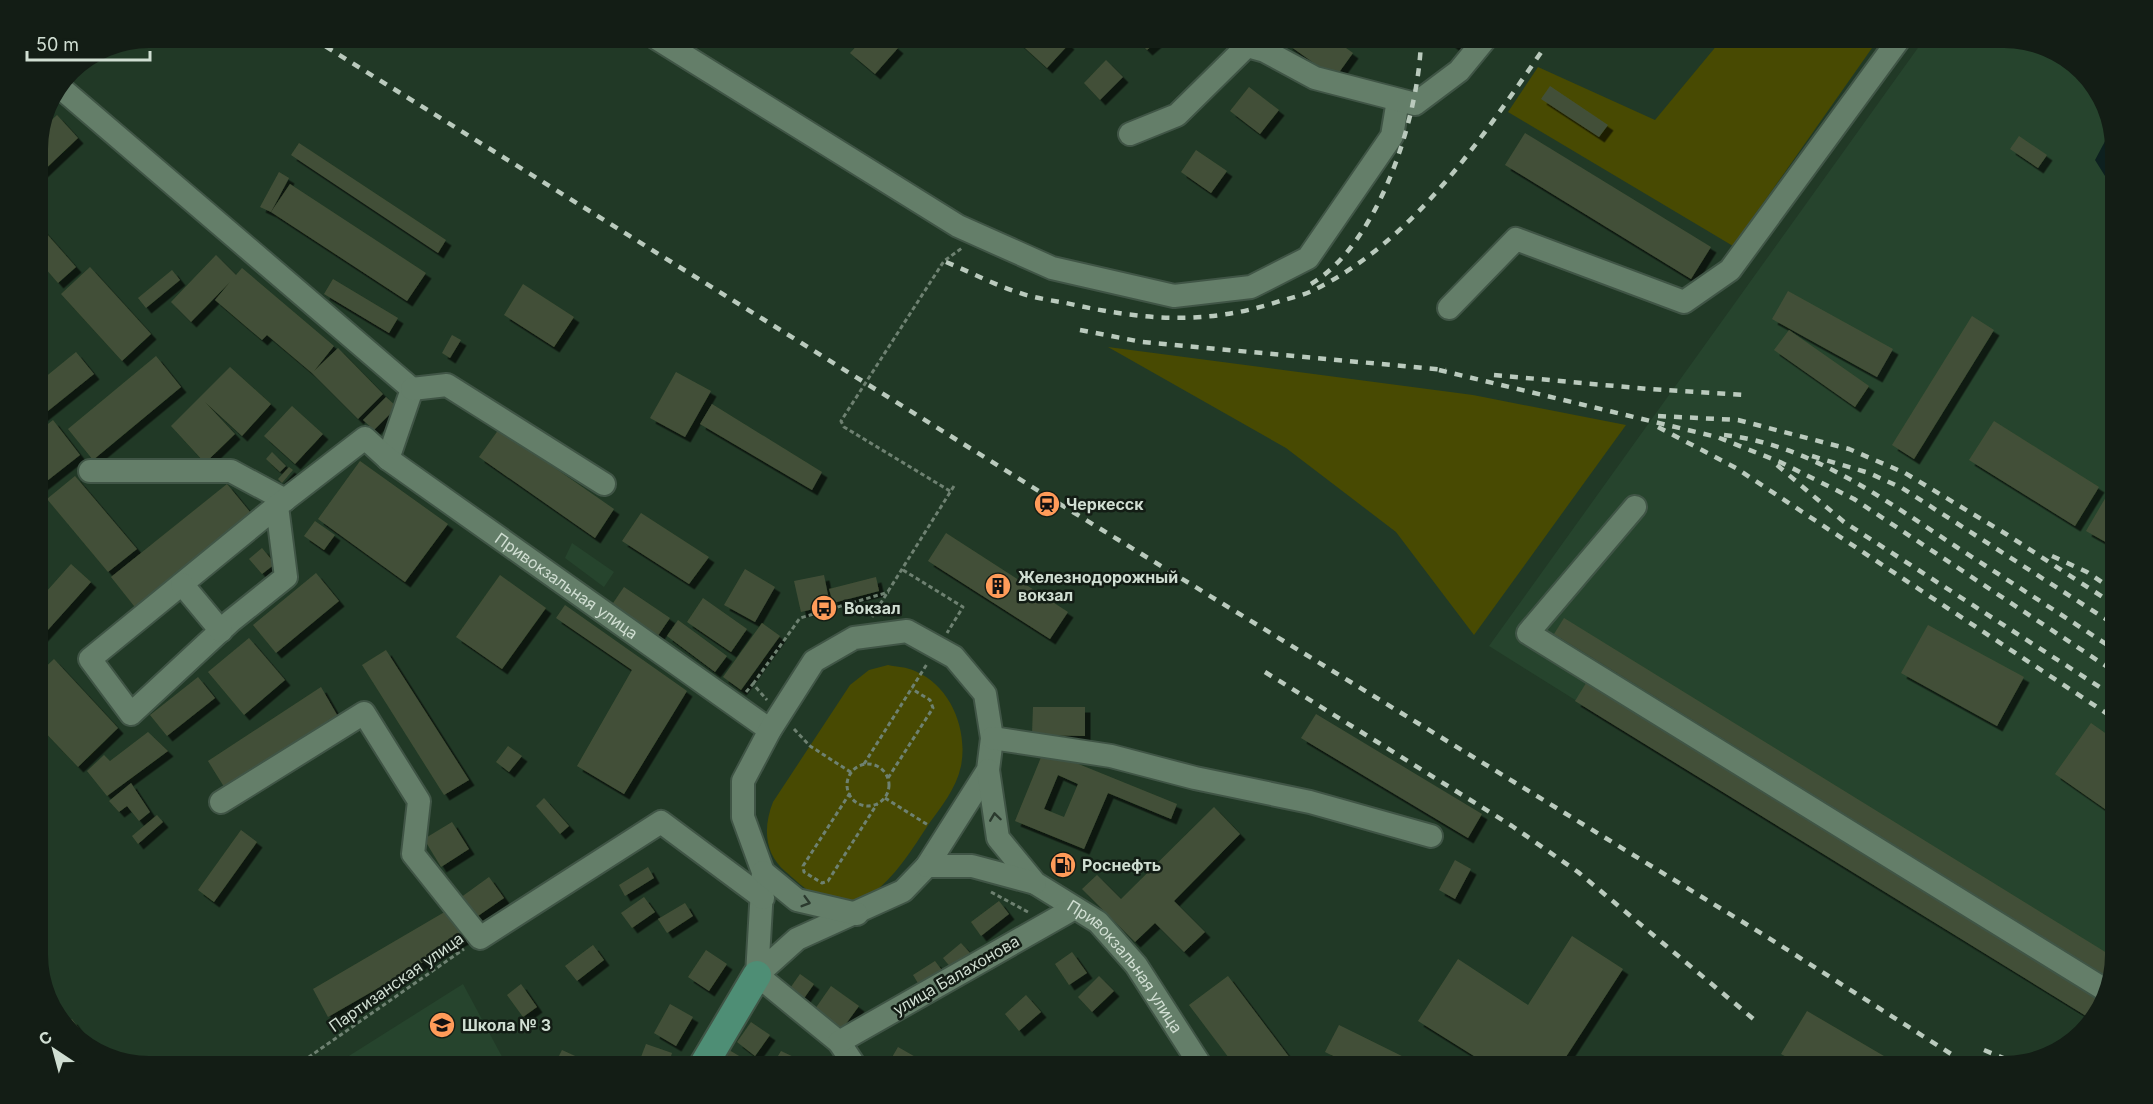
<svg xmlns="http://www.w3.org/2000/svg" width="2153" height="1104" viewBox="0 0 2153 1104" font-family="Inter,sans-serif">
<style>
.built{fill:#26442d}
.green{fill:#484a02}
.water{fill:#0d201f}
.building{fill:#435037;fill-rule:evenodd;filter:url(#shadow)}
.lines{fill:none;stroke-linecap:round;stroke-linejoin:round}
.minor-casing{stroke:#405546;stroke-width:26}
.major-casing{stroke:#405546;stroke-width:32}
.path{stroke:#6e8171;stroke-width:3;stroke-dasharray:4.5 3;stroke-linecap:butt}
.minor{stroke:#647e69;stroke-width:22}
.major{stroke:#4e8e75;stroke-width:28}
.rail{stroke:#bacabd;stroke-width:4.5;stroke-dasharray:8 8;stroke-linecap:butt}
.oneway{stroke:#2b3a2e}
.labels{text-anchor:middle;stroke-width:5;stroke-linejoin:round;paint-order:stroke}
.poi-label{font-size:16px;font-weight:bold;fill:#d0ded2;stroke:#131d15;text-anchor:start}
.street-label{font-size:16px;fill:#d0ded2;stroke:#131d15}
</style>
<defs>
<filter id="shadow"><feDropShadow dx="5.5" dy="5.5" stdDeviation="0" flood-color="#0009"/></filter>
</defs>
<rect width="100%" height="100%" fill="#213926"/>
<!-- built -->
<g class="built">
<polygon points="1925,38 2004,38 2054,49 2097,87 2115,142 2115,955 2104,1005 2089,1021 1489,646"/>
<polygon points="572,543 614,572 604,587 565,558"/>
<polygon points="463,984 507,1066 333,1066"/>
</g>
<!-- green -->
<g class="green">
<polygon points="1723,38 1879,38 1733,246 1508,112 1538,67 1655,120"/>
<polygon points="1108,347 1473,395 1626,425 1474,635 1396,532 1286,448"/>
<path d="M888 665C897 667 907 667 915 671 951 686 968 730 961 766 956 789 941 807 928 825 909 854 877 910 835 903 816 900 800 884 786 872 764 854 763 827 773 802L850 685 869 670Z"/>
</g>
<!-- water -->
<polygon class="water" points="2111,130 2115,142 2115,192 2095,160"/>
<!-- building -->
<g class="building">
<polygon points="864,38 886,38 898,48 875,74 850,53"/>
<polygon points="1014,38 1062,38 1069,44 1047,68"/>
<polygon points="1135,38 1161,38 1147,50"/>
<polygon points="1292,38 1332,38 1353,53 1335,78 1287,44"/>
<polygon points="1444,38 1464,38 1456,47"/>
<polygon points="1106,60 1123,77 1100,100 1084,83"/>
<polygon points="1550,86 1608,125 1599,137 1541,99"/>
<polygon points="1249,87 1279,110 1260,134 1230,111"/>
<polygon points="57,115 78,138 38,176 38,142 44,127"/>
<polygon points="1525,133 1711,247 1691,279 1505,165"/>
<polygon points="2019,136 2047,155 2038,168 2010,149"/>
<polygon points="299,143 446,240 438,253 291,155"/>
<polygon points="1196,150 1227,171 1211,193 1181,172"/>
<polygon points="279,172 289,178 271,212 260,207"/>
<polygon points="290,184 426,273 407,301 271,212"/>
<polygon points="38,224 76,267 58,283 38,260"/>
<polygon points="216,255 236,275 242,268 334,346 314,371 338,348 383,394 358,419 312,373 267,335 262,340 215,300 230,282 191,322 171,302"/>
<polygon points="90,267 151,334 122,361 61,294"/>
<polygon points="172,270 180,280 146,308 138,298"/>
<polygon points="333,279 398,318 389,333 324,294"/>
<polygon points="523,284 574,317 554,347 504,315"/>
<polygon points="1788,291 1893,349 1877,377 1772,319"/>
<polygon points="1972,316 1994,330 1914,459 1892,445"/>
<polygon points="1789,330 1869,386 1855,407 1774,350"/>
<polygon points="452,335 461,340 450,358 442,353"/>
<polygon points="76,352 94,374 38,419 38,383"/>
<polygon points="156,356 181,387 93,460 68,429"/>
<polygon points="230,367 271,404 242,436 205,402 235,434 205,463 171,426"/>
<polygon points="676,372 711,391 685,437 650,418"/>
<polygon points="386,397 397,407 374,430 363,420"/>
<polygon points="712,404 822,472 812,490 700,424"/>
<polygon points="292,406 323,434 295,464 264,436"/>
<polygon points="53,420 80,455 38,488 38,432"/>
<polygon points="1994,421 2099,487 2075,526 1969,460"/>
<polygon points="499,429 614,509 595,538 479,457"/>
<polygon points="272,452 286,466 280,472 266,459"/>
<polygon points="360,461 448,524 405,582 318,519"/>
<polygon points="289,467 293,470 282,483 278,479"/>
<polygon points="75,476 137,549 108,572 47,499"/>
<polygon points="227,484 255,518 138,611 111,577"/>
<polygon points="2106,497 2115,502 2115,539 2111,545 2086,531"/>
<polygon points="641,513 709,557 689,584 622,541"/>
<polygon points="315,521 335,535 324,550 304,536"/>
<polygon points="946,533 1068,612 1050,639 928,561"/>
<polygon points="262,548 275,564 262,574 249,559"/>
<polygon points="71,564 91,582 38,641 38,601"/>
<polygon points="745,569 775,587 755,622 724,605"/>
<polygon points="316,573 339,601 276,653 253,625"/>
<polygon points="500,575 546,608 502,669 456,637"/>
<polygon points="824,575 830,605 801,612 794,581"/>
<polygon points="876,577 879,591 833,603 829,589"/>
<polygon points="624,587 670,618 657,637 611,606"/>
<polygon points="703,598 747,629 731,652 687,622"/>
<polygon points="565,605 687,691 624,794 577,766 632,670 556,618"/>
<polygon points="1564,618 2115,958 2110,978 1554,634"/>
<polygon points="678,620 727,656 715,672 667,636"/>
<polygon points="762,623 780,636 741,690 723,677"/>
<polygon points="1928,625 2024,677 1997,726 1901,673"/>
<polygon points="249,638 285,680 244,715 208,672"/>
<polygon points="386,650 469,780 444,795 362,665"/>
<polygon points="54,659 118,728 78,767 38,725 38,674"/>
<polygon points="198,677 215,698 167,736 150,715"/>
<polygon points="1588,680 2105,999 2104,1005 2091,1019 1575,701"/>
<polygon points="321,687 340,720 226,790 208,761"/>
<polygon points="1033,707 1085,707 1085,736 1032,735"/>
<polygon points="1316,714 1482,814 1468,838 1301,738"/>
<polygon points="2091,723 2115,740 2115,816 2055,774"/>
<polygon points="148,732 168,751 107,796 87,771 104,755 110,761"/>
<polygon points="508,746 522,756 509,772 496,762"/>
<path d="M1044 750 1177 804 1171 819 1108 793 1084 849 1015 821ZM1058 775 1078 784 1064 817 1044 809Z"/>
<polygon points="131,783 150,812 139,821 127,806 119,812 109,801"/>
<polygon points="544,798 569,826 560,834 536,806"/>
<polygon points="1214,807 1240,834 1174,901 1205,932 1184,952 1155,923 1135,942 1082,889 1097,875 1121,899"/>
<polygon points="157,815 163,822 138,844 132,836"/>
<polygon points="452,822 469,849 441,867 424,839"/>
<polygon points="241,830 257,842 214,902 198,890"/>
<polygon points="1455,860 1471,869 1455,899 1439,890"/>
<polygon points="648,867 654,878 625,896 619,885"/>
<polygon points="489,877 504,898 475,918 460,898"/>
<polygon points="644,897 655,912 632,928 621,913"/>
<polygon points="999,901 1009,914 981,936 971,922"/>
<polygon points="685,903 693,916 667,933 658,919"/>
<polygon points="448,910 465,938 328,1017 313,989"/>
<polygon points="1572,936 1623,969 1560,1066 1490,1066 1418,1021 1458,959 1528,1005"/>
<polygon points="961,943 970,953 952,969 943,958"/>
<polygon points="593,945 604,960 577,981 565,966"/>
<polygon points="706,950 727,964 709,991 688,977"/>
<polygon points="1072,952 1087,973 1069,985 1055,964"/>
<polygon points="935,961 944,973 921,988 913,975"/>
<polygon points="800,974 814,984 800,1004 786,994"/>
<polygon points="1099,976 1114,991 1092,1012 1078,997"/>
<polygon points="1228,976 1296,1066 1235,1066 1189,1005"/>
<polygon points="521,984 537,1007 523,1017 507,995"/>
<polygon points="831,986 859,1006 840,1032 813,1012"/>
<polygon points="1026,995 1041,1012 1019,1031 1005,1014"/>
<polygon points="670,1004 693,1017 676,1046 654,1033"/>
<polygon points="1807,1011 1901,1066 1803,1066 1781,1054"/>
<polygon points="72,1019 82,1033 78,1036 64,1024"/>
<polygon points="751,1022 770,1035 755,1056 737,1042"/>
<polygon points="1339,1025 1422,1066 1354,1066 1325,1052"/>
<polygon points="646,1044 672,1053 668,1066 638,1065"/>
<polygon points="898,1047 919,1059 915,1066 887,1066"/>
<polygon points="562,1050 586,1061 583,1066 554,1066"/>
<polygon points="729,1050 751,1063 749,1066 719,1066"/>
<polygon points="781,1051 798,1059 794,1066 772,1066"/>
</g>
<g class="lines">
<!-- minor casing -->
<g class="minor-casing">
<g id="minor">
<polyline points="656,38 958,226 1052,268 1174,296 1251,287 1308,258 1392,136 1398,100"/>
<polyline points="62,89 412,389 388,459"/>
<polyline points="1130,134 1177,115 1247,46 1265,51 1315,78 1415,104 1459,71 1486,38"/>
<polyline points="1449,308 1516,239 1684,302 1730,270 1900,38"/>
<polyline points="412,389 447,385 604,484"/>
<polyline points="90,471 231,471 285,500"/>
<path id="s1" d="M277 506 90 659 131 714 231 621 286 577 277 506 365 438 388 459 770 730"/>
<polyline points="1635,507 1528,633 2107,991"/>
<polyline points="182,584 221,631"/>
<polygon points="907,631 954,657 985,694 992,738 988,770 927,866 903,891 797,939 757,975 763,872 743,817 743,781 770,730 814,661 854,638"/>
<polyline points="992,738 1111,756 1195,778 1310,802 1431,836"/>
<path id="s2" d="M988 770 998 838 1035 883 1098 922 1136 965 1201 1066"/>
<polyline points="221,802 364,713 419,801 413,854 480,938 661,822 763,898"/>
<polyline points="927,866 972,866 1035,883"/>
<polyline points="763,872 797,900 857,914"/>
<polyline points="757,975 839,1042 855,1066"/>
<polyline points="839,1042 1073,909"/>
</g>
</g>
<!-- major casing -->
<g class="major-casing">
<polyline id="major" points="703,1066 757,975"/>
</g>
<!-- path -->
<g class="path">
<polyline points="950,491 844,427 841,421 944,261 962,248"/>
<polyline points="903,570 963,607 947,633"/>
<polyline points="872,617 954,486"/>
<polyline points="753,684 800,618 889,592"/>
<polyline points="746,692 753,684 767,700"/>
<polyline points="794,729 810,746 852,773"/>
<polyline points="864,764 927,664"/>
<circle cx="868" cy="785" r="21"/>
<polyline points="888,778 933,708 930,700 912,689"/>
<polyline points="850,793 803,866 804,872 822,883 828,881 877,804"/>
<polyline points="885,798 928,825"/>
<polyline points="991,892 1028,912"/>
<polyline points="296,1066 464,949"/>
</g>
<!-- minor -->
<use href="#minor" class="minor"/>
<!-- major -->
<use href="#major" class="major"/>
<!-- rail -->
<g class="rail">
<polyline points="312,38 1050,498 1764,935 1970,1066"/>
<path d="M946 262C970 272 993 284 1017 292 1033 298 1050 300 1066 303 1141 320 1206 326 1280 301 1291 298 1304 295 1314 290 1419 238 1487 130 1551 38"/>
<path d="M1311 284C1380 243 1420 113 1421 38"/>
<polyline points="1080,330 1142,342 1446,370"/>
<polyline points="1439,370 1717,437 1780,462 1854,499 2115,672"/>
<polyline points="1494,375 1648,389 1745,395"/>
<polyline points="1658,416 1738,420 1849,449 1905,473 2006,534 2115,605"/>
<polyline points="1658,427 1736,468 2115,719"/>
<path d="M1724 435C1809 444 1885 500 1955 546 2009 581 2062 615 2115 650"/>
<polyline points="1812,456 1869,473 1902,488 2115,625"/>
<polyline points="1777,465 1844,522 2115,697"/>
<polyline points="2052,556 2087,572 2115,591"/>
<polyline points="1265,672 1512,826 1578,872 1757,1022"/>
<polyline points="1984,1050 2015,1063"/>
</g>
</g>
<!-- one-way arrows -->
<defs><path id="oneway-chevron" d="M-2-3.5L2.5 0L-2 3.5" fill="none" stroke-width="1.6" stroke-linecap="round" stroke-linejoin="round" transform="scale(1.5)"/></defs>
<g class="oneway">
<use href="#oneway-chevron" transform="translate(995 817) rotate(-98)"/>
<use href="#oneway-chevron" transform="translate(806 902) rotate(16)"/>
</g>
<!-- icons -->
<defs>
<g id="station-disc" transform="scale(1.35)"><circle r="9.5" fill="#ff9b59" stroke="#131d15"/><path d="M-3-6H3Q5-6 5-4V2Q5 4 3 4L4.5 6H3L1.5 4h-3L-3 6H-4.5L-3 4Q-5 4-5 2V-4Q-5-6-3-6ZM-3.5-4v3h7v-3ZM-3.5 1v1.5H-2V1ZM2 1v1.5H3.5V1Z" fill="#111"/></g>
<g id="building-disc" transform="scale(1.35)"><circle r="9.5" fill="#ff9b59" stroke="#131d15"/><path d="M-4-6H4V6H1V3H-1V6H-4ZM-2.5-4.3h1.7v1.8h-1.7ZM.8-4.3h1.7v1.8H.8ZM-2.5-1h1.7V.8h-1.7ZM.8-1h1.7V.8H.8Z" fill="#111"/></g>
<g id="bus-disc" transform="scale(1.35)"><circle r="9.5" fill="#ff9b59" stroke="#131d15"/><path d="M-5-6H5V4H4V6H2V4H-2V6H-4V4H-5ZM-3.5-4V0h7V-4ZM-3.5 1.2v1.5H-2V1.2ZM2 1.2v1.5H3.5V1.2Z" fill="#111"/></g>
<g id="fuel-disc" transform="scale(1.35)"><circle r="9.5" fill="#ff9b59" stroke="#131d15"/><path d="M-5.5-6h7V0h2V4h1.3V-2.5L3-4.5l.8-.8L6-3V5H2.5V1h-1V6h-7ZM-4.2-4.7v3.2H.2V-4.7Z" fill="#111"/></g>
<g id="school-disc" transform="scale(1.35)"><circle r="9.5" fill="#ff9b59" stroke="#131d15"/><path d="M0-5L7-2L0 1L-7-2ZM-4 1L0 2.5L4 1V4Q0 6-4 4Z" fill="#111"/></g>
</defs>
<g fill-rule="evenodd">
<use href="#station-disc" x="1047" y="504"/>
<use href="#building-disc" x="998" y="586"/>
<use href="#bus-disc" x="824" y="608"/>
<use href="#fuel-disc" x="1063" y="865"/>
<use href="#school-disc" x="442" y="1025"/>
</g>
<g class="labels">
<!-- poi labels -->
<g class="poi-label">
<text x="1066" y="510">Черкесск</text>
<text x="1018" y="583">Железнодорожный<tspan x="1018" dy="18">вокзал</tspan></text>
<text x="844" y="614">Вокзал</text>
<text x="1082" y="871">Роснефть</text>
<text x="462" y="1031">Школа № 3</text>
</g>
<!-- street labels -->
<g class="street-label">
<text dy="6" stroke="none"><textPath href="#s1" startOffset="950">Привокзальная улица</textPath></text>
<text dy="6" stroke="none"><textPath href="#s2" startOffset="252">Привокзальная улица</textPath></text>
<text transform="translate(956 975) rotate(-30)" y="6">улица Балахонова</text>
<text transform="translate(396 982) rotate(-35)" y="6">Партизанская улица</text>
</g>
</g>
<!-- crop -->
<path d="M0 0H2153V1104H0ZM149 48H2004A101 101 0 0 1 2105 149V955A101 101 0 0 1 2004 1056H149A101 101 0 0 1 48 955V149A101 101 0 0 1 149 48Z" fill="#131d15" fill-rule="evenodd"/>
<!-- north arrow -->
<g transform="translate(54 1050) rotate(324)" stroke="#131d15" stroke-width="4.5" paint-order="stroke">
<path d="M0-4.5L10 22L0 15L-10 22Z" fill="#d0ded2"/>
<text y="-9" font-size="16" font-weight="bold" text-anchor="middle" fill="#d0ded2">С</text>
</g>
<!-- scale -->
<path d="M27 51v9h123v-9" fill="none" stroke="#d0ded2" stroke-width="3"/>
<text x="36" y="51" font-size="18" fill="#d0ded2" stroke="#131d15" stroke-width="4.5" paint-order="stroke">50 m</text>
</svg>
